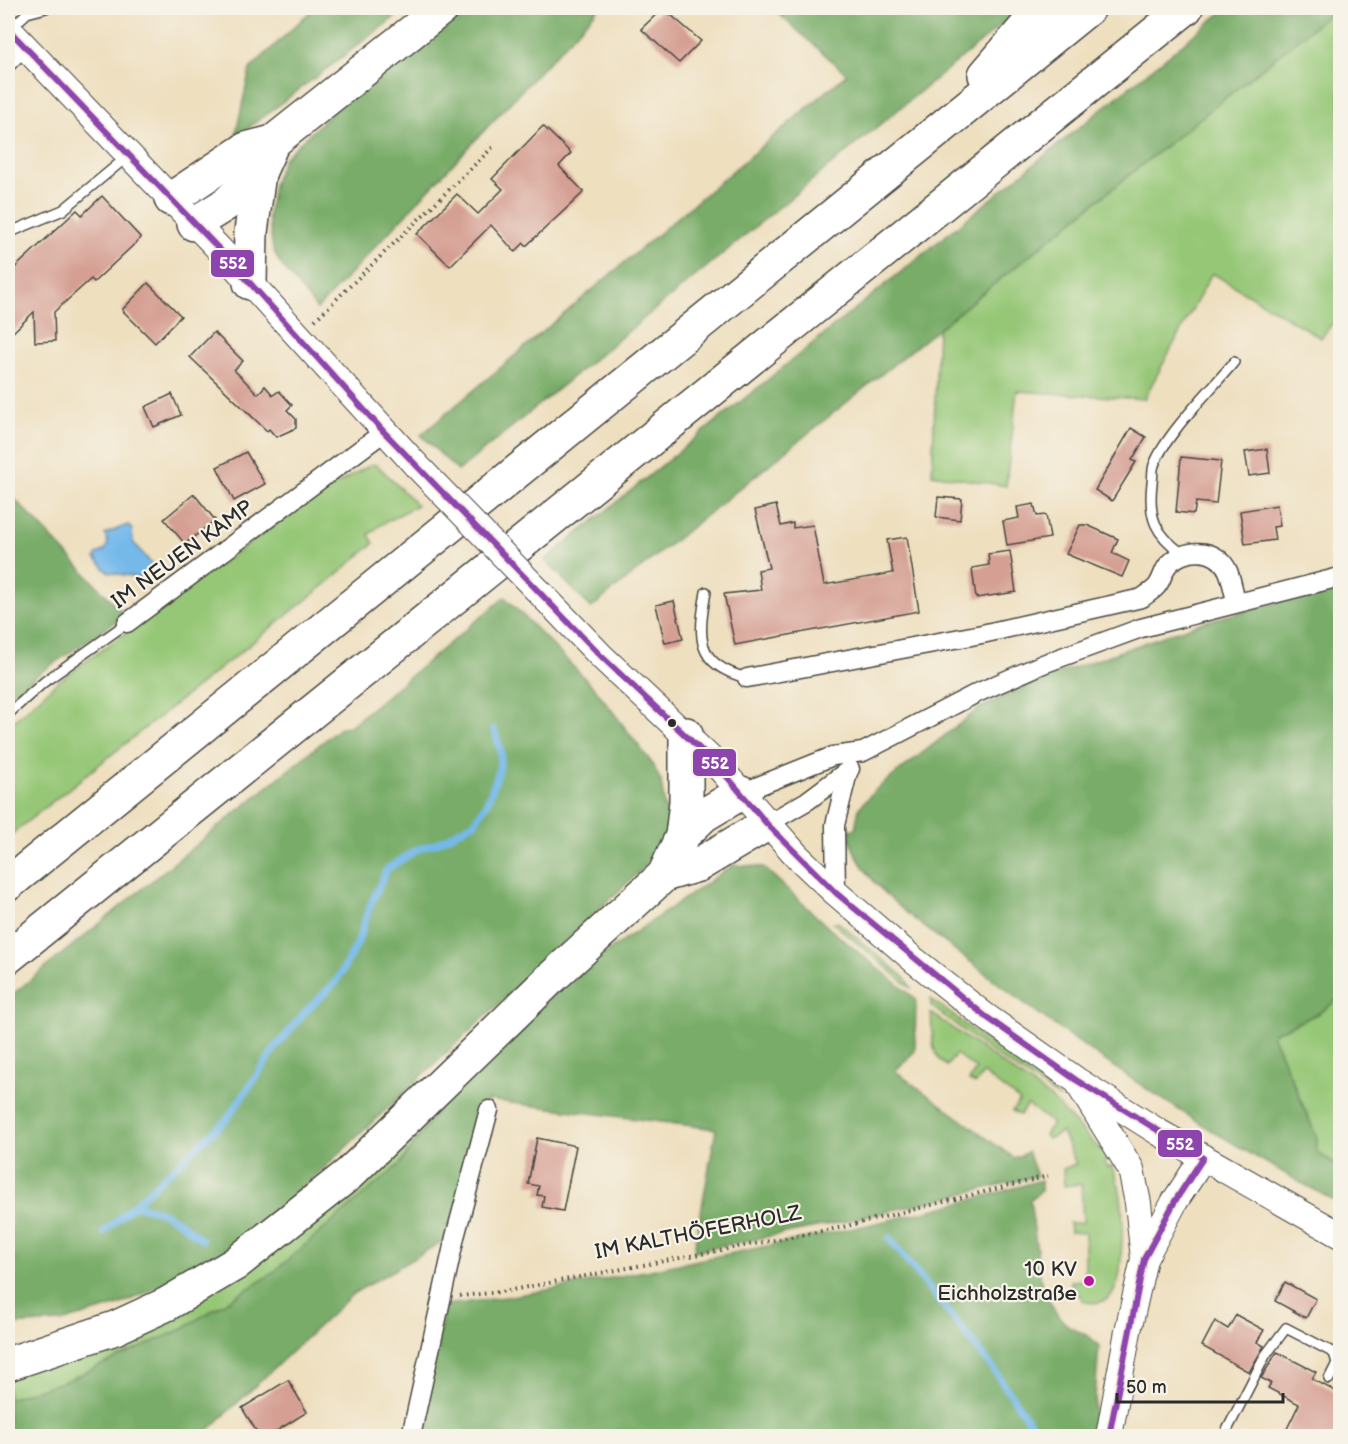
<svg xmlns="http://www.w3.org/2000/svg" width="1348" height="1444" viewBox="0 0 1348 1444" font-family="'Balsamiq Sans',sans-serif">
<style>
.green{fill:#96c777;stroke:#607951;stroke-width:1.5}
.forest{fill:#78ac68;stroke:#526c4a;stroke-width:1.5}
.water{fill:#74b9ea;stroke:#50728a;stroke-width:1.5}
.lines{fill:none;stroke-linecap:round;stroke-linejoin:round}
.stream{stroke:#74b9ea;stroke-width:7}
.building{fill:#d59f93}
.service-casing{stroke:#484641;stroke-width:12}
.minor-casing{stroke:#484641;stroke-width:21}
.secondary-casing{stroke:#484641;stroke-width:28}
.motorway-casing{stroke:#484641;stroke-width:36}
.path{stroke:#484641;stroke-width:4;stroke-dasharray:1.5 4.5;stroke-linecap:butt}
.service{stroke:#fff;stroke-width:9}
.minor{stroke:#fff;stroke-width:18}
.secondary{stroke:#fff;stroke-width:26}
.motorway{stroke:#fff;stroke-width:33}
.secondary-bridge-casing{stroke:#484641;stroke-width:28;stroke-linecap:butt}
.secondary-bridge{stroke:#fff;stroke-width:26}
.bus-1-casing{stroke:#f7f3e8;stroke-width:10}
.bus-1{stroke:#8e44ad;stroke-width:6}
.bus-dot{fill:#2b2b2b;stroke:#f7f3e8;stroke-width:2}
.poi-dot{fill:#b5179e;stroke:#f7f3e8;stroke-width:2}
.labels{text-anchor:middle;stroke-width:4.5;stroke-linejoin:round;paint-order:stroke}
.street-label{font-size:21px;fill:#2b2b2b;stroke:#f7f3e8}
.poi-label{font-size:21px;fill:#2b2b2b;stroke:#f7f3e8;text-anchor:end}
.line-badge{stroke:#f7f3e8;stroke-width:2}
.badge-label{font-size:16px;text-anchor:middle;font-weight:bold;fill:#fff}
</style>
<rect width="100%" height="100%" fill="#f7f3e8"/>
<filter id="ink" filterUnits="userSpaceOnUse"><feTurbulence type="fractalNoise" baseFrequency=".0167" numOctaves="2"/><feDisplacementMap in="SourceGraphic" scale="12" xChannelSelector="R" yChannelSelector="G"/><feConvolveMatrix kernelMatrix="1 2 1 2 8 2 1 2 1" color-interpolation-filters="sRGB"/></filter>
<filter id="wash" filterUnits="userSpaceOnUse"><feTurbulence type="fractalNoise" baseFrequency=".008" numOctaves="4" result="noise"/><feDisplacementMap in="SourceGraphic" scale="24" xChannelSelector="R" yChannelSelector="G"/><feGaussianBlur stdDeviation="1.35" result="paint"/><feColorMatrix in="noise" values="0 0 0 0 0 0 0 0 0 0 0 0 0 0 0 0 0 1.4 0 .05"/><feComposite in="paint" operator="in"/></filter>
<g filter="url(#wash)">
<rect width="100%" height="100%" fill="#eedfbf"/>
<!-- green -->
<g class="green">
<polygon points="1337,8 1340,8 1340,314 1321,338 1212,273 1144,399 1017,391 1006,486 932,474 938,329"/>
<polygon points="372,464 378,466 417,505 380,525 369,535 374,543 326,584 8,837 8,726 56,683 312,498"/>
<polygon points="834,922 838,922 906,979 912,989 833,923"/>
<polygon points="1340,998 1340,1166 1317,1153 1317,1138 1272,1034 1319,1013"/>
<polygon points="931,999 1045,1084 1061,1099 994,1054 931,1006"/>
<path d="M931 1013 1052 1099 1108 1158 1105 1162 1107 1167H1112C1128 1201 1122 1234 1120 1272 1116 1294 1109 1306 1085 1302L1071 1286V1281L1085 1280V1233L1070 1232 1069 1223H1083L1081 1184 1064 1186 1063 1169 1076 1164 1062 1132 1048 1139 1045 1135 1052 1123 1028 1105 1020 1115 1012 1111 1020 1101 983 1073 976 1084 969 1081 976 1069 956 1054 947 1066C929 1055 933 1033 931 1013Z"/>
<polygon points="447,1097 400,1164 269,1276 180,1330 68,1380 8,1399 8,1374 88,1352"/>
</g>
<!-- forest -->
<g class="forest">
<polygon points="314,8 407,8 235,138 250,69"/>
<polygon points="459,8 599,8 317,309 279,262 273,249 268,216 273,185 284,158 343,102"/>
<polygon points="772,8 1022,8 458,471 421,435 847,74"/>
<polygon points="1227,8 1337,8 591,608 545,560"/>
<polygon points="8,492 125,615 34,677 8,701"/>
<path d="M1340 586V998L1319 1013 1272 1034 1317 1138V1153L1340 1166V1204C1209 1134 1085 1052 968 960 925 926 860 888 847 830L855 829 859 808 874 791 980 708 1037 681 1203 622Z"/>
<polygon points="505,597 597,691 651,762 661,781 665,809 672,810 664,843 641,870 276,1213 196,1270 119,1305 61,1322 8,1325 8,998 341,727 350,726"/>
<polygon points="733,865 762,867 768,871 830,929 916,999 915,1051 895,1071 1014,1158 1028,1152 1037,1176 842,1222 694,1251 716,1129 488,1100 452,1236 354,1293 202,1436 8,1436 8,1399 68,1380 180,1330 269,1276 400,1164 447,1097 578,972"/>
<path d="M1041 1180V1191L1030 1200 1042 1288 1058 1316 1067 1325 1090 1337 1099 1346 1092 1436H416L445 1305C536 1295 624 1275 713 1257 823 1235 933 1213 1041 1180Z"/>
</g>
<!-- water -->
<polygon class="water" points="128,525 132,530 133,542 154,567 140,578 108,572 95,558 97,554 105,550 108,543 105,534"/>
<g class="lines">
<!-- stream -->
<g class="stream">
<path d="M135 1206C163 1208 182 1223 202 1240"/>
<polyline points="104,1232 227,1119 276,1047 304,1013 336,982 358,942 369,908 387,869 418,849 437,843 475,822 487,803 499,771 501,753 494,729"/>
<polyline points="889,1238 990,1364 1039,1436"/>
</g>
</g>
<g id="blocks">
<!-- building -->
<g class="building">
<polygon points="663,8 701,41 679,63 641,29"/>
<polygon points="543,126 571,153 559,166 584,192 526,246 524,243 515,252 491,225 450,266 417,234 457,194 478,214 503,189 492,179"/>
<polygon points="102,196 141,238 94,282 91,279 54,312 55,341 35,342 34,312 8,337 8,274 77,210 82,215"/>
<polygon points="148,283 181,316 155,343 122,310"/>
<polygon points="214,332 243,361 234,370 258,394 265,386 273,395 279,391 292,405 287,410 296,419 296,428 276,437 269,429 267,431 190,357"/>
<polygon points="172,394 181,415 154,427 145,407"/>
<polygon points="1131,428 1146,437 1132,460 1136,462 1112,501 1095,490"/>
<polygon points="1267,449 1270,473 1249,476 1245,452"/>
<polygon points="246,452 265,484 234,501 217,467"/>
<polygon points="1181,457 1221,461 1216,504 1196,502 1194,514 1176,512"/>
<polygon points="194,494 215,520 185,544 164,519"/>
<polygon points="938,497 962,499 960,520 936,517"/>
<polygon points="1034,504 1037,516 1046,515 1050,538 1007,545 1003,521 1019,518 1017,507"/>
<polygon points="776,505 781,526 793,523 793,528 813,525 824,585 893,573 887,540 907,537 919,611 735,645 724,594 761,590 758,570 769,568 755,510"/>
<polygon points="1277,505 1280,526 1273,527 1275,540 1245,544 1240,511"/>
<polygon points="1080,525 1087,525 1118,539 1112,553 1129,561 1122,577 1066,554"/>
<polygon points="1010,551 1016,592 976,598 972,568 989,565 988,554"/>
<polygon points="674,601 683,639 665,643 656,605"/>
<polygon points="537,1138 576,1146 563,1211 542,1207 544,1196 537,1195 539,1186 528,1184"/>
<polygon points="1285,1282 1316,1299 1306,1318 1275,1301"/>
<polygon points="1236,1315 1264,1330 1257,1342 1264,1346 1249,1372 1202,1346 1215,1321 1228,1329"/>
<polygon points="1277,1352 1316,1372 1312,1379 1341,1394 1341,1437 1283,1437 1299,1404 1268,1388 1271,1383 1261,1378"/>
<polygon points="288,1380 307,1412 267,1437 260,1437 242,1408"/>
</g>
</g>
</g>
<g filter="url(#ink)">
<use href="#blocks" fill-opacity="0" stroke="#484641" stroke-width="1.5"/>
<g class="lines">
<!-- service casing -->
<g class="service-casing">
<g id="service">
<polyline points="10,29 27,13 46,8"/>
<polyline points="8,68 25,51"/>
<polyline points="8,233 63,210 128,156"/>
<path d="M1183 554C1155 534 1148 518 1152 483 1153 478 1152 470 1154 465 1166 433 1212 389 1234 362"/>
<path d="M706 592C698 637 695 665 747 678"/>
<polyline points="8,714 44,682 127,623"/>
<polyline points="1224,1436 1265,1356 1286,1328 1334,1353 1337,1363 1329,1379"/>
</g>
</g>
<!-- minor casing -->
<g class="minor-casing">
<g id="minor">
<polyline points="127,623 384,432"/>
<path d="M747 678 982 634 1142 598C1147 594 1153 591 1157 586 1162 580 1163 571 1168 565 1183 548 1217 546 1228 571 1232 580 1233 592 1237 603"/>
<polyline points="741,793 833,756 863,752 977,693 1043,664 1141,628 1340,577"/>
<polyline points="767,824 807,801 850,769"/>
<polyline points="836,893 835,825 848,772"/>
<polyline points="411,1436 455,1237 489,1110"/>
</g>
</g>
<!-- secondary casing -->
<g class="secondary-casing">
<g id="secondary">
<polyline points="8,29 223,253 416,465"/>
<polyline points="547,600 602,657 718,766 797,856 836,893 914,960 985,1016 1076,1080 1160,1133 1340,1235"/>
<polyline points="1081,1088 1131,1169 1138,1203 1144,1259"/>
<polyline points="1109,1436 1128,1331 1144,1259 1175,1201 1203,1158"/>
</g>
</g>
<!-- motorway casing -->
<g class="motorway-casing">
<g id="motorway">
<polyline points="985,75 1042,8"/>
<polyline points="171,199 246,149 273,142 442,8"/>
<polyline points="194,224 226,204 259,173 273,142"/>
<polyline points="250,283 251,232 259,173"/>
<polyline points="682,836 704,815 741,793"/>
<polyline points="664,875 698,865 767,824"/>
<polyline points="8,884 1089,8"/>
<polyline points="8,957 1186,8"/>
<polyline points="8,1364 115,1328 167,1304 235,1264 349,1174 549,980 664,875 682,836 686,802 686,734"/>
</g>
</g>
<!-- path -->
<g class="path">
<polyline points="315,320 493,147"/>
<polyline points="460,1296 501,1292 843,1227 1048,1176"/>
</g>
<!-- service -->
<use href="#service" class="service"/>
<!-- minor -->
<use href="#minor" class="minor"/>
<!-- secondary -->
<use href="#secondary" class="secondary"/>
<!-- motorway -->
<use href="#motorway" class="motorway"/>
<!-- secondary-bridge casing -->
<g class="secondary-bridge-casing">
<polyline id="secondary-bridge" points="416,465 547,600"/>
</g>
<!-- secondary-bridge -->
<use href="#secondary-bridge" class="secondary-bridge"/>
<!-- bus-1 casing -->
<g class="bus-1-casing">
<polyline id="bus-1" points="8,29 223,253 384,432 602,657 718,766 767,824 836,893 985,1016 1076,1080 1203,1158 1175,1201 1144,1259 1109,1436"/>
</g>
<!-- bus-1 -->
<use href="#bus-1" class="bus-1"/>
</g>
</g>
<!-- markers -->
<circle class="bus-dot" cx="672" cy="723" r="5"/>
<circle class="poi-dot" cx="1089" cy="1281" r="6"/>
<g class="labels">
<!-- street labels -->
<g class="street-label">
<text transform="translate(182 554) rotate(-36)" y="7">IM NEUEN KAMP</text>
<text transform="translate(698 1232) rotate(-11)" y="7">IM KALTHÖFERHOLZ</text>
</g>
<!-- poi labels -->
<g class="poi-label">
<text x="1077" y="1276">10 KV<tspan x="1077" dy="24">Eichholzstraße</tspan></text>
</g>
</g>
<g class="line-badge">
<rect x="210" y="249" width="45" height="29" rx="6" fill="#8e44ad"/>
<rect x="692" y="748" width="45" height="29" rx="6" fill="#8e44ad"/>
<rect x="1157" y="1129" width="46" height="29" rx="6" fill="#8e44ad"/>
</g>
<g class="badge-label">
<text x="233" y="269">552</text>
<text x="715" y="769">552</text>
<text x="1180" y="1150">552</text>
</g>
<!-- margin -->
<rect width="1348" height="1444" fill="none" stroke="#f7f3e8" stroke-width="30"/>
<!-- scale -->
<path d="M1117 1393v9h166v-9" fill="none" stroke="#2b2b2b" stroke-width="3"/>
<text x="1126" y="1393" font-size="18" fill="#2b2b2b" stroke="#f7f3e8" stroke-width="4.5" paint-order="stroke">50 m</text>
</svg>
